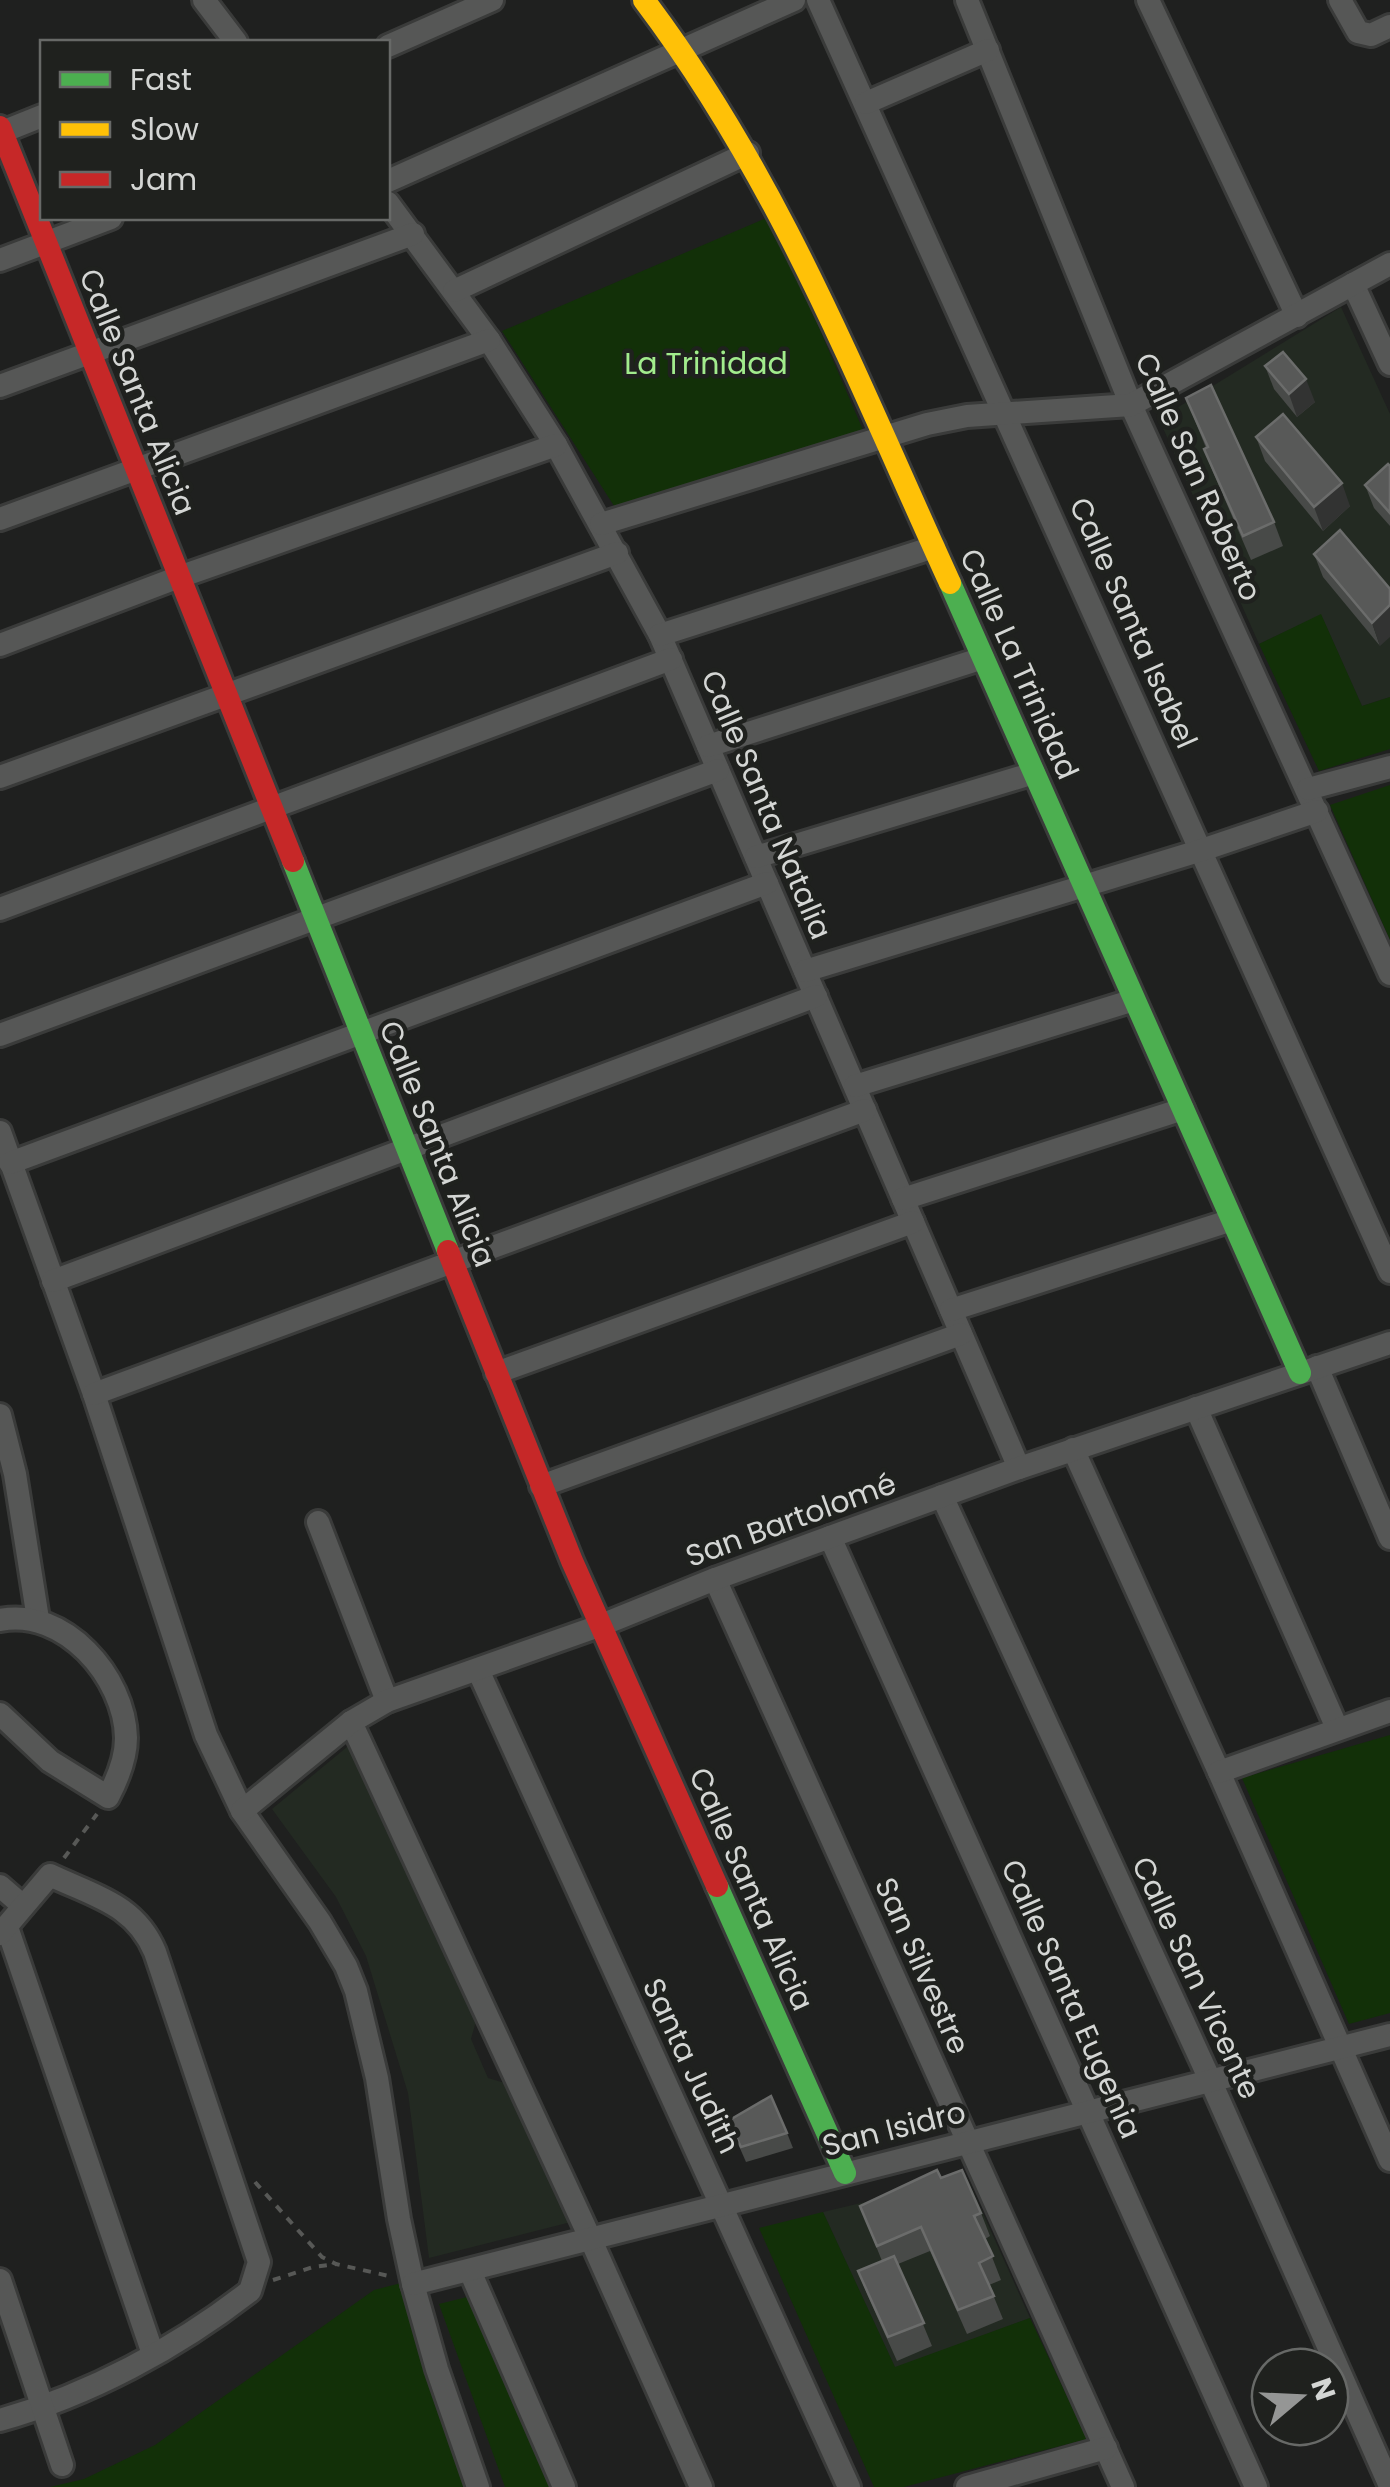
<svg xmlns="http://www.w3.org/2000/svg" width="1390" height="2487" viewBox="0 0 1390 2487" font-family="Poppins,sans-serif">
<style>
.built{fill:#232a22}
.green{fill:#123008}
.lines{fill:none;stroke-linecap:round;stroke-linejoin:round}
.street-casing{stroke:#3a3b3a;stroke-width:28}
.fast-casing{stroke:#3a3b3a;stroke-width:28}
.slow-casing{stroke:#3a3b3a;stroke-width:28}
.jam-casing{stroke:#3a3b3a;stroke-width:28}
.path{stroke:#575856;stroke-width:4;stroke-dasharray:8 8;stroke-linecap:butt}
.street{stroke:#565756;stroke-width:22}
.fast{stroke:#4caf50;stroke-width:22}
.slow{stroke:#ffc107;stroke-width:22}
.jam{stroke:#c62828;stroke-width:22}
.wall{fill:#484a48}
.shaded-wall{fill:#323332}
.building{fill:#585958;stroke:#6b6c6b;stroke-width:2.5}
.labels{text-anchor:middle;stroke-width:9;stroke-linejoin:round;paint-order:stroke}
.park-label{font-size:30px;fill:#a2ec8d;stroke:#1f211e}
.street-label{font-size:30px;fill:#d4d6d4;stroke:#1f211e}
</style>
<rect width="100%" height="100%" fill="#1f201f"/>
<!-- built -->
<g class="built">
<polygon points="1341,307 1390,414 1390,697 1362,706 1321,615 1259,644 1159,419"/>
<polygon points="353,1742 478,2014 471,2039 488,2078 508,2084 571,2222 429,2258 408,2093 366,1956 336,1897 272,1809"/>
<polygon points="967,2178 1030,2318 895,2368 823,2212"/>
</g>
<!-- green -->
<g class="green">
<polygon points="771,216 863,430 616,509 502,331"/>
<polygon points="1321,614 1362,706 1390,697 1390,749 1319,771 1259,644"/>
<polygon points="1390,785 1390,940 1330,805"/>
<polygon points="1390,1735 1390,2013 1349,2024 1242,1778"/>
<polygon points="823,2212 895,2367 1030,2318 1087,2439 904,2487 874,2487 759,2228"/>
<polygon points="405,2282 473,2487 50,2487 84,2479 155,2445 374,2290"/>
<polygon points="471,2296 556,2487 505,2487 439,2304"/>
</g>
<g class="lines">
<!-- street casing -->
<g class="street-casing">
<g id="street">
<polyline points="204,0 236,42"/>
<polyline points="818,0 1390,1272"/>
<polyline points="967,0 1131,405 1390,974"/>
<polyline points="1148,0 1297,316"/>
<polyline points="1340,0 1358,32 1371,35 1390,26"/>
<polyline points="388,46 492,0"/>
<polyline points="866,103 988,50"/>
<polyline points="2,132 42,116"/>
<polyline points="388,181 794,0"/>
<polyline points="388,203 489,340 556,445 660,635 1019,1468"/>
<polyline points="0,260 111,218"/>
<polyline points="1353,284 1390,364"/>
<polyline points="454,291 748,153"/>
<polyline points="0,386 413,234"/>
<polyline points="0,519 489,340"/>
<polyline points="601,524 927,424 967,416 1131,405 1390,264"/>
<polyline points="660,635 934,547"/>
<polyline points="0,645 179,577 556,445"/>
<polyline points="708,746 983,658"/>
<polyline points="0,777 617,553"/>
<polyline points="1308,789 1390,767"/>
<polyline points="756,857 1034,773"/>
<polyline points="0,909 671,659"/>
<polyline points="805,971 1202,850 1317,811"/>
<polyline points="0,1035 718,770"/>
<polyline points="855,1086 1134,1000"/>
<polyline points="0,1132 94,1394 206,1735 242,1811 320,1922 346,1966 356,1991 377,2078 399,2219 413,2284 437,2369 478,2487"/>
<polyline points="10,1163 767,883"/>
<polyline points="903,1199 1183,1109"/>
<polyline points="53,1281 816,996"/>
<polyline points="951,1310 1232,1220"/>
<polyline points="1317,1367 1390,1538"/>
<polyline points="496,1373 913,1222"/>
<polyline points="94,1394 865,1110"/>
<polyline points="1196,1408 1337,1728"/>
<polyline points="0,1415 15,1474 38,1619"/>
<polyline points="1073,1449 1219,1772 1390,2160"/>
<polyline points="541,1486 961,1334"/>
<polyline points="942,1496 1211,2082 1390,2486"/>
<polyline points="318,1522 387,1701"/>
<polyline points="830,1537 1256,2487"/>
<polyline points="715,1579 1123,2487"/>
<path d="M0 1620C64 1607 125 1677 126 1738 126 1757 117 1780 108 1797L50 1761 0 1714"/>
<polyline points="478,1670 849,2487"/>
<polyline points="351,1722 591,2240 701,2487"/>
<polyline points="1219,1772 1390,1711"/>
<polyline points="242,1811 351,1722 387,1701 599,1626 715,1579 1019,1468 1390,1343"/>
<polyline points="0,1886 23,1906"/>
<polyline points="7,1927 153,2354"/>
<path d="M0 1934 50 1875C94 1896 135 1904 155 1952L259 2262 250 2291C177 2348 89 2395 0 2420"/>
<polyline points="470,2271 564,2487"/>
<polyline points="0,2280 62,2465"/>
<polyline points="413,2284 1390,2035"/>
<polyline points="967,2487 1106,2448"/>
</g>
</g>
<!-- fast casing -->
<g class="fast-casing">
<g id="fast">
<polyline points="950,583 1300,1373"/>
<polyline points="293,861 448,1251"/>
<polyline points="717,1886 845,2173"/>
</g>
</g>
<!-- slow casing -->
<g class="slow-casing">
<path id="slow" d="M644 0C780 180 857 380 950 583"/>
</g>
<!-- jam casing -->
<g class="jam-casing">
<g id="jam">
<polyline points="0,127 293,861"/>
<polyline points="448,1251 572,1561 717,1886"/>
</g>
</g>
<!-- path -->
<g class="path">
<polyline points="64,1858 97,1814"/>
<polyline points="255,2182 322,2257 336,2264 389,2276"/>
<polyline points="273,2280 313,2267 336,2264"/>
</g>
<!-- street -->
<use href="#street" class="street"/>
<!-- fast -->
<use href="#fast" class="fast"/>
<!-- slow -->
<use href="#slow" class="slow"/>
<!-- jam -->
<use href="#jam" class="jam"/>
</g>
<!-- wall -->
<g class="wall">
<polygon points="1265,366 1315,402 1297,417 1274,389"/>
<polygon points="1186,398 1274,522 1283,546 1251,560 1213,472 1204,449 1206,448"/>
<polygon points="1256,437 1350,506 1323,531 1265,461"/>
<polygon points="1390,466 1390,526 1374,508 1365,485"/>
<polygon points="1340,530 1380,646 1323,577 1314,554"/>
<polygon points="728,2121 787,2133 793,2148 746,2162"/>
<polygon points="941,2178 981,2213 990,2236 985,2239 1001,2280 989,2285 1003,2319 967,2334 930,2251 898,2264 932,2346 897,2361 867,2294 858,2271 882,2261 860,2206"/>
</g>
<!-- shaded-wall -->
<g class="shaded-wall">
<polygon points="1306,379 1315,402 1297,417 1289,394"/>
<polygon points="1342,483 1350,506 1323,531 1314,507"/>
<polygon points="1390,605 1390,637 1380,646 1372,623"/>
</g>
<!-- building -->
<g class="building">
<polygon points="1283,352 1306,379 1289,394 1265,366"/>
<polygon points="1211,385 1274,522 1243,536 1204,449 1208,447 1186,398"/>
<polygon points="1283,414 1342,483 1314,507 1256,437"/>
<polygon points="1388,464 1390,466 1390,513 1365,485"/>
<polygon points="1340,530 1390,589 1390,605 1372,623 1314,554"/>
<polygon points="771,2096 787,2133 741,2147 728,2121"/>
<polygon points="937,2170 941,2178 962,2170 981,2213 974,2216 993,2256 979,2263 994,2296 958,2310 921,2227 877,2246 860,2206"/>
<polygon points="894,2256 924,2323 888,2337 858,2271"/>
</g>
<g class="labels">
<!-- park labels -->
<g class="park-label">
<text x="706" y="374">La Trinidad</text>
</g>
<!-- street labels -->
<g class="street-label">
<text transform="translate(137 392) rotate(68)" y="10">Calle Santa Alicia</text>
<text transform="translate(1198 477) rotate(66)" y="10">Calle San Roberto</text>
<text transform="translate(1133 623) rotate(66)" y="10">Calle Santa Isabel</text>
<text transform="translate(1019 664) rotate(66)" y="10">Calle La Trinidad</text>
<text transform="translate(766 805) rotate(67)" y="10">Calle Santa Natalia</text>
<text transform="translate(437 1144) rotate(68)" y="10">Calle Santa Alicia</text>
<text transform="translate(791 1520) rotate(-20)" y="10">San Bartolomé</text>
<text transform="translate(751 1889) rotate(66)" y="10">Calle Santa Alicia</text>
<text transform="translate(922 1966) rotate(66)" y="10">San Silvestre</text>
<text transform="translate(1196 1978) rotate(65)" y="10">Calle San Vicente</text>
<text transform="translate(1071 1999) rotate(66)" y="10">Calle Santa Eugenia</text>
<text transform="translate(691 2066) rotate(65)" y="10">Santa Judith</text>
<text transform="translate(894 2129) rotate(-14)" y="10">San Isidro</text>
</g>
</g>
<!-- legend -->
<rect x="40" y="40" width="350" height="180" fill="#1f211e" stroke="#676967" stroke-width="2.5"/>
<rect x="60" y="72" width="50" height="15" fill="#4caf50" stroke="#676967" stroke-width="2.5"/>
<text x="130" y="90" font-size="30" fill="#d4d6d4">Fast</text>
<rect x="60" y="122" width="50" height="15" fill="#ffc107" stroke="#676967" stroke-width="2.5"/>
<text x="130" y="140" font-size="30" fill="#d4d6d4">Slow</text>
<rect x="60" y="172" width="50" height="15" fill="#c62828" stroke="#676967" stroke-width="2.5"/>
<text x="130" y="190" font-size="30" fill="#d4d6d4">Jam</text>
<!-- north arrow -->
<g transform="translate(1300 2397) rotate(71)"><circle r="48" fill="#1f211e" stroke="#676967" stroke-width="2.5"/>
<path d="M0-8L18 38L0 25L-18 38Z" fill="#959695"/>
<text y="-15" font-size="28" font-weight="bold" text-anchor="middle" fill="#d4d6d4">N</text>
</g>
</svg>
